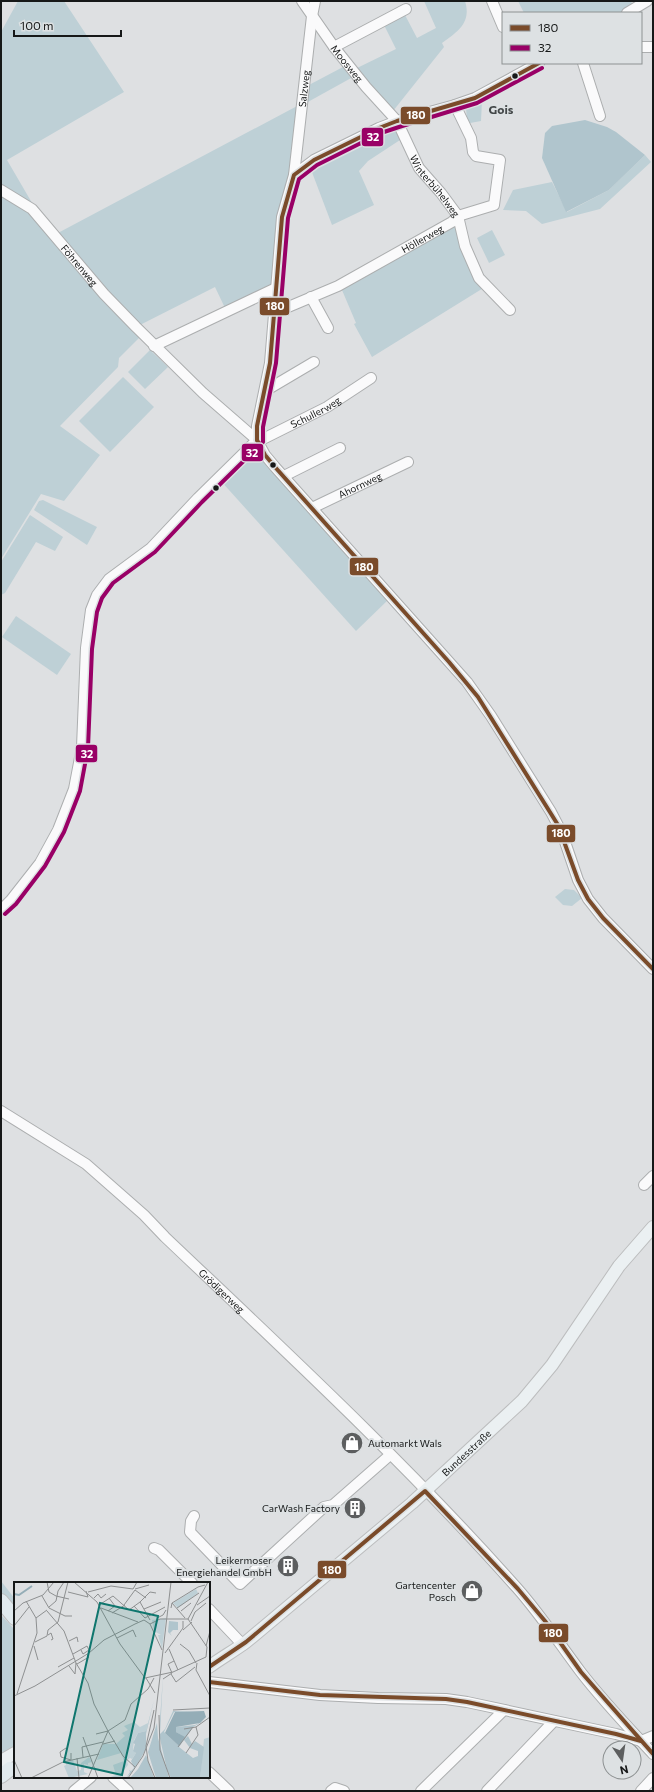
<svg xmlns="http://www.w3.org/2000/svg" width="654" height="1792" viewBox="0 0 654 1792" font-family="Commissioner,sans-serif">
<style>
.green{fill:#bed0d6}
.forest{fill:#b0c5cd}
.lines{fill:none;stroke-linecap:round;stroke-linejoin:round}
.minor-casing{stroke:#acaeaf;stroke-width:12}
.major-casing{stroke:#bcbdbe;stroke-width:14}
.highway-casing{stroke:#bcbdbe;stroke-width:16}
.minor{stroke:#fafafb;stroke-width:10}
.major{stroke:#ebf0f2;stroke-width:12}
.highway{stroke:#e1eaee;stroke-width:14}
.bus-1-casing{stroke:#dde1e3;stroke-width:7}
.bus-2-casing{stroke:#dde1e3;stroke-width:7}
.bus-1{stroke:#7a4b2a;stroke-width:4}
.bus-2{stroke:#906;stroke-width:4}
.bus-dot{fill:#161818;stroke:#dde1e3;stroke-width:1.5}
.labels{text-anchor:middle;stroke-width:4;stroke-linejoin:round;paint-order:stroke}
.street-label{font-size:10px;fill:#161818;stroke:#dde1e3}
.poi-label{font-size:10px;fill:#161818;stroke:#dde1e3;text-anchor:end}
.quarter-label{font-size:12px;font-weight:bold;fill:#444849;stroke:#dde1e3}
.inset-river{fill:none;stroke:#94adb7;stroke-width:2}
.inset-road{fill:none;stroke:#8e9091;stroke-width:1}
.view{fill:#0f766e;fill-opacity:0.15;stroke:#0f766e;stroke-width:2}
.inset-edge{fill:none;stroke:#161818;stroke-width:2}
.line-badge{stroke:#dde1e3;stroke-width:1.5}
.badge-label{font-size:11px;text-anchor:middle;font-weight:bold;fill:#fff}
</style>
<rect width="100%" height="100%" fill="#dee0e2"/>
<!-- green -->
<g class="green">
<polygon points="18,1 64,1 124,92 7,160 35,208 56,234 299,105 289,176 278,213 272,285 225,308 215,287 134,328 142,335 119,358 118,367 60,426 100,455 64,501 41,494 1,559 1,32"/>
<path d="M424 1H465C472 23 457 32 442 43L444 47 393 111 355 69 396 49 384 25 405 15 417 38 436 28Z"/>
<polygon points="518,1 631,1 633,6 620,13 524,13"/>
<polygon points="343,67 353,77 306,103 307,86"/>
<polygon points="482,101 481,121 470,123 467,119 466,108"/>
<polygon points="394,127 398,130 400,140 368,161 359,171 374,205 332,225 310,167"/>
<polygon points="645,155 651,162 600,209 542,224 526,211 503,210 513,190 552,182 567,212 609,190"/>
<polygon points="457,222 485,287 372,357 354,324 356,323 339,283"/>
<polygon points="492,230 505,255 489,263 477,238"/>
<polygon points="150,350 168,367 145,389 128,372"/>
<polygon points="123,377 154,407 110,452 79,421"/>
<polygon points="248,452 256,452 312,512 388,600 356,631 220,480"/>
<polygon points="43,500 97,527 87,545 34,510 39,501"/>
<polygon points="30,515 63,537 55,551 36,542 5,593 1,595 1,562"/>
<polygon points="16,616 71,654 57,675 2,637"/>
<polygon points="565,889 574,890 582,898 572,906 563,905 555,897"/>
<polygon points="1,1581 15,1599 15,1614 1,1597"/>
<polygon points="1,1615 15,1630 15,1747 1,1755"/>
</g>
<!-- forest -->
<polygon class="forest" points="585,120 607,127 616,132 645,155 609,190 566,212 542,158 545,133 552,126"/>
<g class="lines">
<!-- minor casing -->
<g class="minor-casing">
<g id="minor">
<path id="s1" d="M302 1 334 47 366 87 397 121 419 168 441 193 458 216 465 246 479 278 510 310"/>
<polyline points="492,1 503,27"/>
<polyline points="627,13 647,1"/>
<polyline points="334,47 406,9"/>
<polyline points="641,47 653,47"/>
<polyline points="583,63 600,116"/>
<path id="s2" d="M294 175 312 16 315 1"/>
<path id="s3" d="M1 190 32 209 104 294 136 327 203 393 257 440 265 455 275 467 467 682 491 716 551 812 562 833 578 880 588 899 603 918 653 969"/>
<polyline points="311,297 328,328"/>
<path id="s4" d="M274 313 338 286 452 222 458 216 494 205 500 160 476 156 473 152 471 138 455 105"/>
<polyline points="154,346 276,288"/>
<polyline points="265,391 314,362"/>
<path id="s5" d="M257 440 263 439 327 407 371 378"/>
<polyline points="284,476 340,448"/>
<path id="s6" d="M312 508 408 462"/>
<polyline points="1,910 11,900 40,863 58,830 74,789 82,747 86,648 91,610 97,595 109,579 151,548 198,498 257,440 257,426 270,363 282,217 294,175 314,160 379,128 397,121 455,105 475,98 539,63"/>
<path id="s7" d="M1 1111 86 1164 144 1215 165 1237C285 1351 407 1464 517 1588 540 1614 559 1643 580 1671 602 1700 628 1727 653 1754"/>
<polyline points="644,1185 653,1176"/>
<polyline points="194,1516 191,1521 190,1532 240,1584 324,1507 333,1505 390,1455"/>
<polyline points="154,1548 159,1550 192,1583"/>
<polyline points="209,1609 243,1645"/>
<polyline points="209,1682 320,1695 378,1698 446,1699 467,1702 616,1734 641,1741"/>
<polyline points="641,1741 653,1736"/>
<polyline points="209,1772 229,1791"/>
<polyline points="113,1777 128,1791"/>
<polyline points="74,1791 91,1777"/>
<polyline points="331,1791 335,1788 344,1791"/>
<polyline points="421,1791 504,1710"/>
<polyline points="487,1791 554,1721"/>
<polyline points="641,1791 653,1778"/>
</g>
</g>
<!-- major casing -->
<g class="major-casing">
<g id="major">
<path id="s8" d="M209 1667C221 1658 234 1651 246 1642L412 1503 522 1401 552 1365 619 1266 653 1227"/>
<polyline points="1,1761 15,1753"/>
</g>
</g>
<!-- highway casing -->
<g class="highway-casing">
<g id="highway">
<polyline points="1,1601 15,1618"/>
<polyline points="1,1776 10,1769"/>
</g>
</g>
<!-- minor -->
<use href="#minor" class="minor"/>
<!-- major -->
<use href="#major" class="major"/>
<!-- highway -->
<use href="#highway" class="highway"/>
<!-- bus-1 casing -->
<g class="bus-1-casing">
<g id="bus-1">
<polyline points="257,440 265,455 275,467 449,662 478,697 558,825 578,880 588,899 603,918 653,969"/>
<polyline points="257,440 257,426 270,363 282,217 294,175 314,160 379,128 397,121 475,98 539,63"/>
<polyline points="209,1667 246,1642 425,1491 518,1589 545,1621 581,1672 653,1754"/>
<polyline points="209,1682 320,1695 446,1699 467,1702 616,1734 641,1741"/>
</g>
</g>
<!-- bus-2 casing -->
<g class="bus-2-casing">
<polyline id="bus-2" points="5,914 16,904 45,866 64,832 80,791 88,748 92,649 97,612 102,598 113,583 155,552 202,502 263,442 263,427 276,363 288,218 299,179 317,165 381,133 399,127 477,103 542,68"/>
</g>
<!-- bus-1 -->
<use href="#bus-1" class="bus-1"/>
<!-- bus-2 -->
<use href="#bus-2" class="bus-2"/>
</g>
<!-- icons -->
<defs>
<g id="shop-disc" transform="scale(1.15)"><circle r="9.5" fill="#5c5e5f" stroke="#dde1e3"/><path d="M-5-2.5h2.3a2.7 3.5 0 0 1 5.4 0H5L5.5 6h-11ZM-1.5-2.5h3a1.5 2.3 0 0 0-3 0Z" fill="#fff"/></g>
<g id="building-disc" transform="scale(1.15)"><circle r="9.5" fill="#5c5e5f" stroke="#dde1e3"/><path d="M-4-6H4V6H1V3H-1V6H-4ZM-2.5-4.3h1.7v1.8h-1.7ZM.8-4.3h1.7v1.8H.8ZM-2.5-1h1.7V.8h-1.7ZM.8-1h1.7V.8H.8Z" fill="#fff"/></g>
</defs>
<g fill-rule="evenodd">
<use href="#shop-disc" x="352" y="1443"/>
<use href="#building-disc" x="355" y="1508"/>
<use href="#building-disc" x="288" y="1566"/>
<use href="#shop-disc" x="472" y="1591"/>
</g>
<!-- markers -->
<g class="bus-dot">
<circle cx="515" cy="76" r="3.5"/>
<circle cx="273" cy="465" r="3.5"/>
<circle cx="216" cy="488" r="3.5"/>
</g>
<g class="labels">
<!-- street labels -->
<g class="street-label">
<text dy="4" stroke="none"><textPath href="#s1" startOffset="77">Moosweg</textPath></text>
<text dy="4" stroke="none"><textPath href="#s2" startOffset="87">Salzweg</textPath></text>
<text dy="4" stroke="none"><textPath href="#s1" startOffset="229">Winterbühelweg</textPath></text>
<text dy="4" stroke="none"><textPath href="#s4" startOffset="166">Höllerweg</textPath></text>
<text dy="4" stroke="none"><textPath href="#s3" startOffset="110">Föhrenweg</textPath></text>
<text dy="4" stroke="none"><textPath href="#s5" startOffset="65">Schullerweg</textPath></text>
<text dy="4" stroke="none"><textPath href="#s6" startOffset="53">Ahornweg</textPath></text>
<text dy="4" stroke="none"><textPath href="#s7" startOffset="286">Grödigerweg</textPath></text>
<text dy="4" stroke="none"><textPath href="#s8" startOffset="335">Bundesstraße</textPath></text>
</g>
<!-- poi labels -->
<g class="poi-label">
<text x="368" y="1447" text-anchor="start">Automarkt Wals</text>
<text x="340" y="1512">CarWash Factory</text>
<text x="272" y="1564">Leikermoser<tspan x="272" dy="12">Energiehandel GmbH</tspan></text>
<text x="456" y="1589">Gartencenter<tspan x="456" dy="12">Posch</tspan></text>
</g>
<!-- quarter labels -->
<g class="quarter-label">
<text x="501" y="114">Gois</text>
</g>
</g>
<!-- overview -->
<g transform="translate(14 1582)">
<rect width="196" height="196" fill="#dee0e2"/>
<path d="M182 7 184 11 164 26 159 21ZM152 36 148 67 144 53H147L140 49 138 38ZM120 140 126 145 134 141 132 149 124 151 120 158 119 168 122 171 118 177 116 176 113 178 114 183 106 193 109 196H94L102 193 99 183 110 179 107 171 83 178 89 162H102L111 154 108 151 114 148 110 144ZM196 155V196H186L190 157ZM75 175 78 180 74 181V183L70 182V190L74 192 55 196 50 184 52 183V180L59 178 63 189 67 188V181Z" fill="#bed0d6"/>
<path d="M155 39 164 40V48H159L156 51 158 54 154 50ZM149 94 146 152 151 147 159 129H179L160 130 150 150 164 163 170 155 162 150V145L181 143 193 137 179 145 171 157 174 154 178 162 181 159 190 165 186 196H157L153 188 145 152ZM170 158 176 166 184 169V174L179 176 165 165ZM140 118 132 152V167L124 181 117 191 112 196 116 190 115 188 117 189 120 186 117 179 122 171 119 169 121 162 119 161 124 151 132 149ZM143 141 144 156 155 196H142L134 170ZM132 173 140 196H116L124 187Z" fill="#b0c5cd" fill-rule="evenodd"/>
<path d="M190 129 192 135 186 141 162 145V150L171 155 165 164 151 151 161 130Z" fill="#94adb7"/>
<path class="inset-river" d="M0 12 5 13 18 4"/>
<path class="inset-road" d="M33 0 35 10 42 14 55 17M60 0 83 20 106 62 131 96 159 90 192 75 193 65 174 37M121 7 135 3M121 8 132 16M54 10 74 15 72 9M74 10 97 4 119 7 123 0M28 14 35 26 51 34H58M80 16 84 12 87 16 92 12M126 20 136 10 142 11M158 21 184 5 191 3M85 23 99 14 115 28 126 20 136 38M110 23 121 8M183 23 196 14M120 24 131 36 151 25M35 25 42 19 44 9 50 0M87 26 124 40M157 26 158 21 171 36M163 26 185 11M130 27 147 20M0 29 9 21 29 13 40 0M33 29 50 49 62 81 74 101 80 122 94 149 109 174 121 185M94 29 101 24 95 16M167 29 177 21M98 31 111 23M22 36 33 28M143 36 149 33 152 28M177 39 181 30 192 21M44 40 54 0M136 42 148 68M0 44 15 25M169 48 178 40M34 53 37 51 39 57 37 58M103 56 119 48 122 55M55 59 63 55 64 60M21 60 33 54 34 48 44 40M166 62 175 69 182 81M20 64 24 78M192 64 196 49M155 67 164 88M151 71 169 46V39M59 72 73 64 75 68 69 72 67 68M183 81 182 88 196 114M63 82 75 75M55 84 61 92 62 81M44 85 60 76M157 92 162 100 181 85M132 96 141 111M149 97 158 91 154 82 160 79M3 112 23 51 22 36 12 19M0 114 21 104 75 71 90 58 121 42 130 38 136 42 146 37H174L194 0M140 128 132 164 134 179 141 196M159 128 196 126M145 133 146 168 156 196M170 147 182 145 196 135M82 152 94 149M69 155 84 196M89 162 101 159M164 165 179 145M52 166 46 170 47 175 57 178V171M172 171 184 153 182 145M69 175 68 165 89 160M63 176 65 196M0 178 8 196M17 196 49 180 85 172M74 196 94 149 111 138 117 122 134 107 140 96M114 196 129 174 140 146 157 0"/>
<path class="view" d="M86 21 144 34 108 193 50 180Z"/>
<rect width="196" height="196" class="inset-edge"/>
</g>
<g class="line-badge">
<rect x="400" y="106" width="31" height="19" rx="4" fill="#7a4b2a"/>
<rect x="361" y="127" width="23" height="20" rx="4" fill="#906"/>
<rect x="259" y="297" width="31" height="19" rx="4" fill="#7a4b2a"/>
<rect x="241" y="443" width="23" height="19" rx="4" fill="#906"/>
<rect x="349" y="557" width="30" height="19" rx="4" fill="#7a4b2a"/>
<rect x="75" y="744" width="23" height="19" rx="4" fill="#906"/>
<rect x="546" y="824" width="30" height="19" rx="4" fill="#7a4b2a"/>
<rect x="317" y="1560" width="30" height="19" rx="4" fill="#7a4b2a"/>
<rect x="538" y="1623" width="31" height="20" rx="4" fill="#7a4b2a"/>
</g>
<g class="badge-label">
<text x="416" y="119">180</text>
<text x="373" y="141">32</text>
<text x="275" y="310">180</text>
<text x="252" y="457">32</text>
<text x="364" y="571">180</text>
<text x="87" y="758">32</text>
<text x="561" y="837">180</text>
<text x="332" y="1574">180</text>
<text x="553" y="1637">180</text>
</g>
<!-- border -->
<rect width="654" height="1792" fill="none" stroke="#161818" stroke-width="4"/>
<!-- legend -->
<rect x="502" y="12" width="140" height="52" fill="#dde1e3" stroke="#8d9192"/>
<rect x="510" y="25" width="20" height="6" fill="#7a4b2a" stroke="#8d9192"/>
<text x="538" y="32" font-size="12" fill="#161818">180</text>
<rect x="510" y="45" width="20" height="6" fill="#990066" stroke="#8d9192"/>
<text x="538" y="52" font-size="12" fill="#161818">32</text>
<!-- north arrow -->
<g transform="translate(622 1760) rotate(167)"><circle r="19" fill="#dde1e3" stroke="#8d9192"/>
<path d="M0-3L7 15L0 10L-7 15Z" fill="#5c5e5f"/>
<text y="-6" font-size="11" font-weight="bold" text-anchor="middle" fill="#161818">N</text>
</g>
<!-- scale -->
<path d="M14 30v6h107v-6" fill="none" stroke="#161818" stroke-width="2"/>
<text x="20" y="30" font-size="12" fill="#161818" stroke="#dde1e3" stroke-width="3" paint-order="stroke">100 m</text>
</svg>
